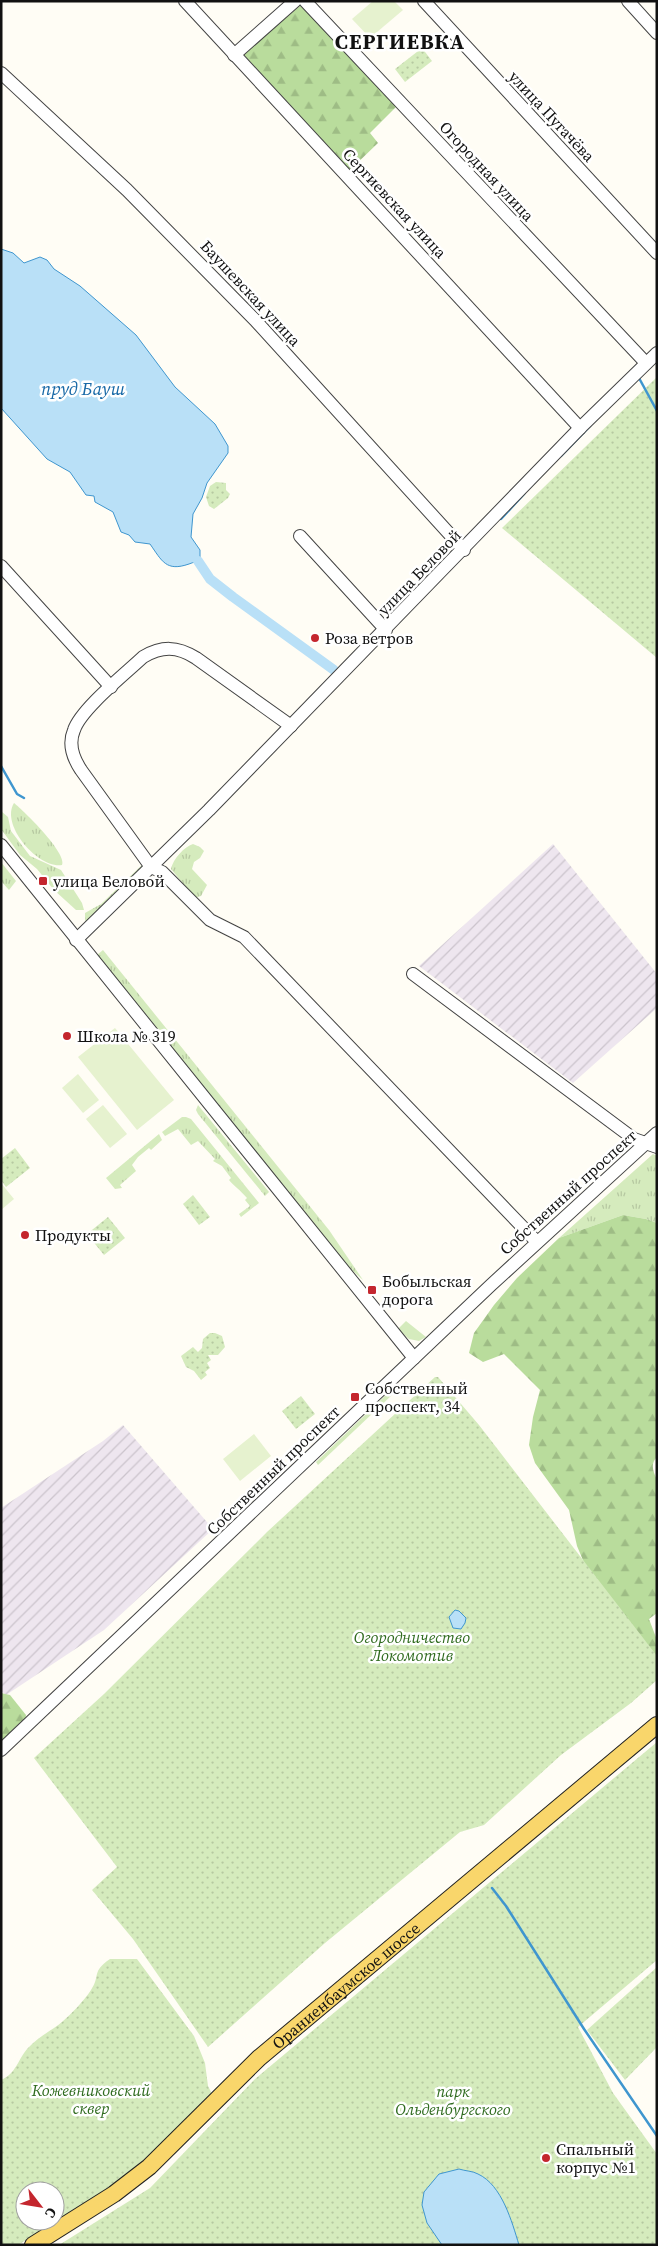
<svg xmlns="http://www.w3.org/2000/svg" width="658" height="2246" viewBox="0 0 658 2246" font-family="'Source Serif 4',serif">
<style>
.industrial{fill:url(#industrial-furrows)}
.grass{fill:url(#grass-tufts)}
.forest{fill:url(#forest-firs)}
.park{fill:url(#park-dots);fill-rule:evenodd}
.pitch{fill:#e6f2cf}
.water{fill:#b9e0f7;stroke:#3f96cf}
.lines{fill:none;stroke-linecap:round;stroke-linejoin:round}
.stream{stroke:#3f96cf;stroke-width:2.5}
.canal{stroke:#b9e0f7;stroke-width:10}
.minor-casing{stroke:#444;stroke-width:14}
.major-casing{stroke:#222;stroke-width:18}
.minor{stroke:#fff;stroke-width:12}
.major{stroke:#f9d66b;stroke-width:16}
.poi-dot{fill:#c4262e;stroke:#fff;stroke-width:2}
.labels{text-anchor:middle;stroke-width:5;stroke-linejoin:round;paint-order:stroke}
.street-label{font-size:16px;fill:#111;stroke:#fff}
.poi-label{font-size:16px;fill:#111;stroke:#fff;text-anchor:start}
.park-label{font-size:16px;font-style:italic;fill:#2f6b1f;stroke:#fff}
.water-label{font-size:18px;font-style:italic;fill:#1768a6;stroke:#fff}
.district-label{font-size:21px;font-weight:bold;letter-spacing:1px;fill:#111;stroke:#fff}
</style>
<defs>
<pattern id="industrial-furrows" width="10" height="10" patternUnits="userSpaceOnUse" patternTransform="scale(1.25)"><rect width="10" height="10" fill="#eee6ef"/><path d="M-1 1l2-2M0 10L10 0M9 11l2-2" fill="none" stroke="#cbc4cc"/></pattern>
<pattern id="grass-tufts" width="24" height="20" patternUnits="userSpaceOnUse" patternTransform="scale(1.25)"><rect width="24" height="20" fill="#d5ebbd"/><path d="M3 7l-1-3M5 7V3M7 7l1-3M15 17l-1-3M17 17v-4M19 17l1-3" fill="none" stroke="#b6c8a1"/></pattern>
<pattern id="forest-firs" width="22" height="20" patternUnits="userSpaceOnUse" patternTransform="scale(1.25)"><rect width="22" height="20" fill="#b9dc9c"/><path d="M5 1l3.5 6h-7zM16 11l3.5 6h-7z" fill="#9ebc85"/></pattern>
<pattern id="park-dots" width="8" height="8" patternUnits="userSpaceOnUse" patternTransform="scale(1.25)"><rect width="8" height="8" fill="#d5ebbd"/><path d="M2 2h.1M6 6h.1" fill="none" stroke="#b6c8a1" stroke-width="1.8" stroke-linecap="round"/></pattern>
</defs>
<rect width="100%" height="100%" fill="#fffdf5"/>
<!-- industrial -->
<g class="industrial">
<polygon points="553,844 657,974 657,1008 573,1083 419,966"/>
<polygon points="123,1425 213,1529 104,1630 6,1695 1,1691 1,1508 103,1441"/>
</g>
<!-- grass -->
<g class="grass">
<path d="M14 803C24 811 67 853 62 865 38 869 0 825 14 803Z"/>
<polygon points="1,811 8,817 11,831 30,856 61,870 82,903 84,910 76,910 54,890 37,869 20,855 1,829"/>
<path d="M193 844 200 847 204 851 200 858 194 862 192 869 207 885 201 896 195 898 171 869C173 859 184 847 193 844Z"/>
<polygon points="1,862 16,881 9,890 1,881"/>
<polygon points="143,864 144,867 87,923 85,920 85,913 101,904"/>
<polygon points="103,950 329,1230 363,1280 347,1266 97,955"/>
<polygon points="198,1105 269,1192 265,1196 198,1114 196,1110"/>
<path d="M182 1117H186L191 1119 259 1203 241 1217 239 1214 250 1206 245 1200 247 1198C240 1190 234 1186 229 1180L231 1178 222 1166 213 1161 215 1159 198 1141 191 1145 178 1129 165 1136 162 1132Z"/>
<polygon points="159,1134 162,1140 151,1150 149,1148 138,1157 132,1165 136,1171 120,1185 122,1188 115,1189 106,1178"/>
<polygon points="653,1154 657,1156 657,1223 646,1219 623,1215 559,1238"/>
<polygon points="406,1321 426,1337 419,1341 409,1339 398,1329"/>
<polygon points="389,1392 392,1395 318,1465 316,1462"/>
</g>
<!-- forest -->
<g class="forest">
<polygon points="301,5 397,106 370,133 378,143 350,170 243,54"/>
<path d="M623 1215 646 1219 657 1223V1457C650 1464 653 1471 657 1480V1613L649 1619 657 1640V1670L593 1584 577 1546 569 1510 535 1463 529 1445 533 1417 540 1390 504 1354 483 1362 469 1353 474 1333 494 1305 517 1278 559 1238Z"/>
<polygon points="1,1693 10,1695 26,1715 25,1720 1,1742"/>
</g>
<!-- park -->
<g class="park">
<polygon points="422,48 432,61 405,82 395,69"/>
<polygon points="657,377 657,658 502,528"/>
<polygon points="216,482 226,483 226,490 230,494 228,498 214,509 209,506 206,497 210,486"/>
<polygon points="15,1148 30,1168 6,1187 1,1180 1,1159"/>
<polygon points="193,1195 210,1217 199,1225 183,1204"/>
<polygon points="108,1217 125,1238 104,1255 87,1234"/>
<polygon points="210,1333 215,1333 222,1336 225,1347 218,1355 208,1355 211,1360 207,1363 210,1368 205,1372 207,1375 201,1380 194,1371 186,1367 181,1356 193,1347 198,1352 202,1348 203,1339"/>
<polygon points="435,1377 438,1377 479,1425 657,1656 657,1680 631,1703 561,1755 484,1825 460,1832 325,1943 208,2047 133,1939 92,1890 117,1867 34,1758 104,1694 267,1532"/>
<polygon points="301,1396 315,1414 296,1429 282,1411"/>
<polygon points="657,1742 657,1960 578,2027 613,2093 657,2154 657,2245 59,2245 150,2188 255,2079"/>
<path d="M110 1959H137L194 2036 205 2063 208 2086 212 2094 157 2149 120 2182 18 2245H1V2080C16 2074 18 2059 28 2048 38 2037 51 2031 62 2022 71 2014 84 2001 91 1990 101 1975 91 1972 110 1959ZM25 2191H55V2221H25Z"/>
<polygon points="657,1967 657,2047 625,2080 587,2030"/>
</g>
<!-- pitch -->
<g class="pitch">
<polygon points="373,1 394,1 403,10 370,38 352,19"/>
<polygon points="115,1028 174,1100 137,1130 78,1057"/>
<polygon points="78,1074 99,1100 83,1113 62,1088"/>
<polygon points="103,1105 127,1134 110,1148 86,1119"/>
<polygon points="1,1183 14,1199 1,1210"/>
<polygon points="254,1434 271,1456 240,1481 223,1459"/>
</g>
<!-- water -->
<g class="water">
<path d="M1 249 13 253 24 263 40 257 47 260 54 269 80 286 136 335 175 387 215 424 228 446V453L207 483 202 498 193 514 191 537 200 550V559C196 562 194 562 189 564 166 572 162 561 150 544L135 542 129 535 121 532 113 512 95 502 94 496 86 495 70 472 47 459 1 408Z"/>
<polygon points="455,1610 459,1611 466,1618 465,1623 461,1629 453,1628 449,1617"/>
<path d="M459 2169C465 2171 473 2171 478 2174 502 2185 512 2222 519 2245H442L427 2223 422 2205 424 2192 439 2174Z"/>
</g>
<g class="lines">
<!-- stream -->
<g class="stream">
<polyline points="639,378 657,411"/>
<polyline points="561,456 590,426"/>
<polyline points="501,519 524,494"/>
<polyline points="1,766 17,794 24,798"/>
<polyline points="492,1888 506,1906 584,2029 657,2136"/>
</g>
<!-- canal -->
<polyline class="canal" points="198,561 210,579 233,597 334,670"/>
<!-- minor casing -->
<g class="minor-casing">
<g id="minor">
<polyline points="185,1 580,428"/>
<polyline points="305,1 646,363"/>
<polyline points="424,1 657,253"/>
<polyline points="628,1 657,33"/>
<polyline points="234,55 295,1"/>
<polyline points="1,73 127,190 255,320 464,550"/>
<polyline points="300,536 386,630"/>
<polyline points="1,566 111,687"/>
<path d="M291 726 196 658C177 646 162 646 143 657 125 674 81 709 74 730 68 744 73 758 81 770L151 867 162 872 210 920 244 937 537 1242"/>
<polyline points="1,845 414,1358"/>
<polyline points="76,940 209,810 580,428 657,353"/>
<polyline points="413,974 634,1139 657,1147"/>
<polyline points="1,1750 491,1285 657,1133"/>
</g>
</g>
<!-- major casing -->
<g class="major-casing">
<g id="major">
<path id="s1" d="M33 2245 114 2194 149 2167 259 2058 657 1725"/>
</g>
</g>
<!-- minor -->
<use href="#minor" class="minor"/>
<!-- major -->
<use href="#major" class="major"/>
</g>
<!-- markers -->
<g class="poi-dot">
<circle cx="315" cy="638" r="5"/>
<rect x="38" y="876" width="10" height="10" rx="2.5"/>
<circle cx="67" cy="1036" r="5"/>
<circle cx="25" cy="1235" r="5"/>
<rect x="367" y="1285" width="10" height="10" rx="2.5"/>
<rect x="350" y="1392" width="10" height="10" rx="2.5"/>
<circle cx="546" cy="2158" r="5"/>
</g>
<g class="labels">
<!-- street labels -->
<g class="street-label">
<text transform="translate(552 116) rotate(47)" y="6">улица Пугачёва</text>
<text transform="translate(487 171) rotate(47)" y="6">Огородная улица</text>
<text transform="translate(395 203) rotate(47)" y="6">Сергиевская улица</text>
<text transform="translate(251 293) rotate(47)" y="6">Баушевская улица</text>
<text transform="translate(419 572) rotate(-46)" y="6">улица Беловой</text>
<text transform="translate(568 1192) rotate(-42)" y="6">Собственный проспект</text>
<text transform="translate(273 1470) rotate(-44)" y="6">Собственный проспект</text>
<text dy="6" stroke="none"><textPath href="#s1" startOffset="408">Ораниенбаумское шоссе</textPath></text>
</g>
<!-- poi labels -->
<g class="poi-label">
<text x="325" y="644">Роза ветров</text>
<text x="53" y="887">улица Беловой</text>
<text x="77" y="1042">Школа № 319</text>
<text x="35" y="1241">Продукты</text>
<text x="382" y="1287">Бобыльская<tspan x="382" dy="18">дорога</tspan></text>
<text x="365" y="1394">Собственный<tspan x="365" dy="18">проспект, 34</tspan></text>
<text x="556" y="2155">Спальный<tspan x="556" dy="18">корпус №1</tspan></text>
</g>
<!-- park labels -->
<g class="park-label">
<text x="412" y="1643">Огородничество<tspan x="412" dy="18">Локомотив</tspan></text>
<text x="91" y="2096">Кожевниковский<tspan x="91" dy="18">сквер</tspan></text>
<text x="453" y="2097">парк<tspan x="453" dy="18">Ольденбургского</tspan></text>
</g>
<!-- water labels -->
<g class="water-label">
<text x="83" y="395">пруд Бауш</text>
</g>
<!-- district labels -->
<g class="district-label">
<text x="400" y="49">СЕРГИЕВКА</text>
</g>
</g>
<!-- border -->
<rect width="658" height="2246" fill="none" stroke="#111111" stroke-width="5"/>
<!-- north arrow -->
<g transform="translate(40 2206) rotate(121)"><circle r="24" fill="#ffffff" stroke="#a0a0a0"/>
<path d="M0-4L9 19L0 12L-9 19Z" fill="#c4262e"/>
<text y="-8" font-size="14" font-weight="bold" text-anchor="middle" fill="#111111">С</text>
</g>
</svg>
